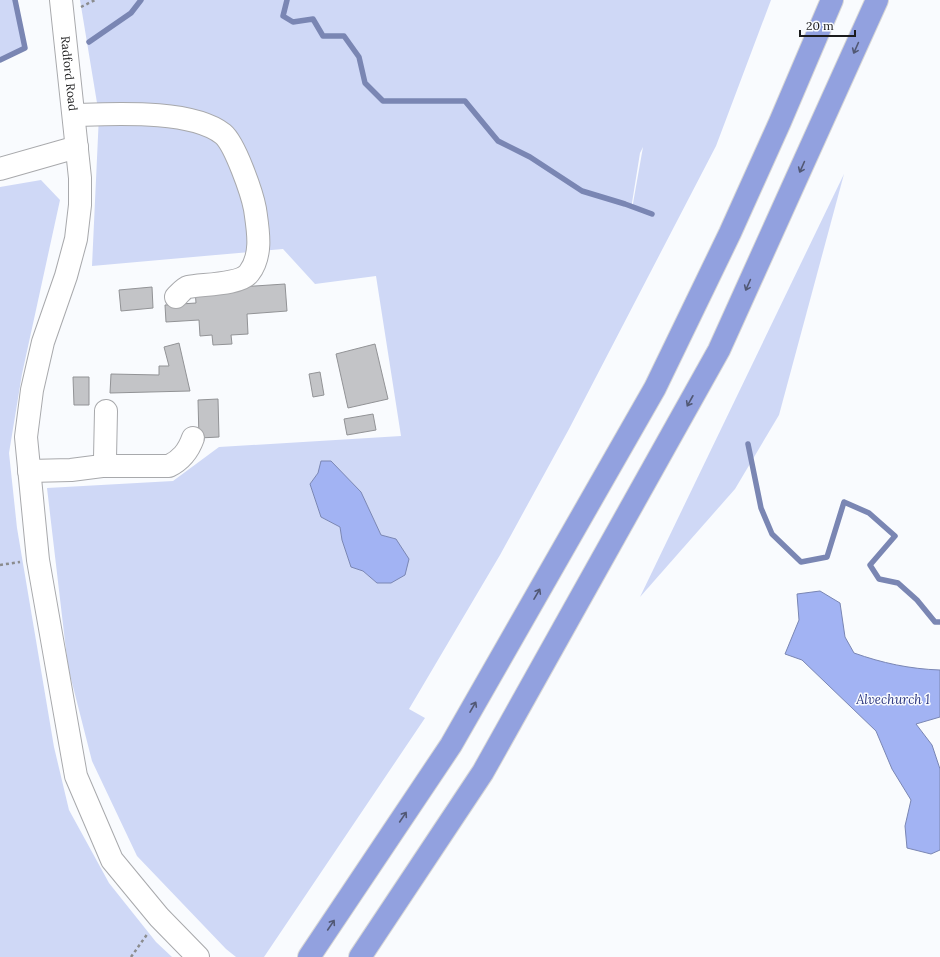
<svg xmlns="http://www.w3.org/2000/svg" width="940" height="957" viewBox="0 0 940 957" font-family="Lora,serif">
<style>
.green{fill:#cfd8f6;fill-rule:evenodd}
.water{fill:#a2b3f3;stroke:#7a86b3}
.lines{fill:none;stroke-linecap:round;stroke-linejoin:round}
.stream{stroke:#7a86b3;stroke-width:5.5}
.building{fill:#c3c4c7;stroke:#929396}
.minor-casing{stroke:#a8a9ac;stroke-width:24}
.highway-casing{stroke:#d6d6d6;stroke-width:24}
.path{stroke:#8b8c8e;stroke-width:2.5;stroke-dasharray:3 3;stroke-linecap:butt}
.minor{stroke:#fff;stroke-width:22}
.highway{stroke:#92a1df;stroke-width:22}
.oneway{stroke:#515874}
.labels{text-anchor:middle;stroke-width:3;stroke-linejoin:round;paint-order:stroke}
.street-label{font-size:12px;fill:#1c1c1d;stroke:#f9fbfe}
.water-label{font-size:13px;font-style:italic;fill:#2d3881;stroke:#f9fbfe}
</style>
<rect width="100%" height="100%" fill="#f9fbfe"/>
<!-- green -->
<g class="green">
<polygon points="0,0 15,0 25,48 0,60"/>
<path d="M80 0H771L716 146 569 429 500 555 409 709 425 718 264 957H236L226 949 137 856 92 761 68 667 47 488 173 481 219 447 401 436 376 276 315 284 283 249 92 266 99 115ZM643 147 632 209H631L640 153ZM318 473 361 492 381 535 396 539 377 583 363 571 351 567 342 540 340 527 321 517 310 484Z"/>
<polygon points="844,174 779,415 735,489 640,597"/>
<polygon points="41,180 60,200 22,374 9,453 17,528 54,747 69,810 109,883 156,942 172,957 0,957 0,187"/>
</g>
<!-- water -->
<g class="water">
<polygon points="321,461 331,461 361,492 381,535 396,539 409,559 405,575 391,583 377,583 363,571 351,567 342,540 340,527 321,517 310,484 318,473"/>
<path d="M820 591 840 603 845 637 854 653C882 663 910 669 940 670V717L916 724 932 745 940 769V850L931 854 907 848 905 826 911 800 892 769 876 731 802 660 785 654 799 620 797 594Z"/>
</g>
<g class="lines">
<!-- stream -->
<g class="stream">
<polyline points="287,0 283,16 293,22 313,19 323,36 344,36 359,57 365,83 383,101 465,101 498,141 530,157 582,191 625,204 652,214"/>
<polyline points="89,42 131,13 141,0"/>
<polyline points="0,60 25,48 15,0"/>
<polyline points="748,444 761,508 772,534 801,562 827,557 844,502 869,513 895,536 870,565 879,579 898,583 917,600 935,622 940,622"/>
</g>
</g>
<!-- building -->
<g class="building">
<polygon points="285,284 287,311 247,314 248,334 231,335 232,344 213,345 212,335 200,336 199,320 166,322 165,305 196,303 195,290"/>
<polygon points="152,287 153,308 121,311 119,290"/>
<polygon points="179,343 190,391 110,393 111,374 159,375 159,366 169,366 164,347"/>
<polygon points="375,344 388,399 348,408 336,354"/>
<polygon points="320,372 324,395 313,397 309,374"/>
<polygon points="73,377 89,377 89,405 74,405"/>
<polygon points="218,399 219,437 199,438 198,400"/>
<polygon points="373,414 376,430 347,435 344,419"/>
</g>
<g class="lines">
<!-- minor casing -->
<g class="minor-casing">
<g id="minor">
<path id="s1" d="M61 0 80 178V205L76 239 66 276 43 342 32 390 26 437 38 560 76 776 112 860 159 917 198 957"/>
<path d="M74 115C113 114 191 109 223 134 235 144 252 193 255 209 258 230 263 255 249 273 240 285 201 284 188 287 184 288 179 294 176 297"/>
<polyline points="0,169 77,147"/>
<path d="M102 466H169C181 460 188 452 193 438"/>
<polyline points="29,471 71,470 102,466 105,458 106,411"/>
</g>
</g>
<!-- highway casing -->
<g class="highway-casing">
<g id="highway">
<polyline points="309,957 451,745 655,388 730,233 780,122 832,0"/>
<polyline points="360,957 483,772 719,350 877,0"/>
</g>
</g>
<!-- path -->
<g class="path">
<polyline points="81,7 95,0"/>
<polyline points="0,565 20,562"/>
<polyline points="131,957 148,933"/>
</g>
<!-- minor -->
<use href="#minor" class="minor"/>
<!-- highway -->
<use href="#highway" class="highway"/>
</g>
<!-- one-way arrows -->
<defs><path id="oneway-shaft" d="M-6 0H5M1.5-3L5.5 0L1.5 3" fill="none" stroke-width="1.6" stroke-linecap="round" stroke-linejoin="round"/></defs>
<g class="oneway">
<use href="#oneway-shaft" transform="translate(856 48) rotate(114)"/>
<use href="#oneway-shaft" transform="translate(802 167) rotate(114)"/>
<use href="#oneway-shaft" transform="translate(748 285) rotate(114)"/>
<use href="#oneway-shaft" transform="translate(690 401) rotate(119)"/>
<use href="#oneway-shaft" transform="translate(537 594) rotate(-60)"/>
<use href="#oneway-shaft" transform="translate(473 707) rotate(-60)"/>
<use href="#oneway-shaft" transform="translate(403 817) rotate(-56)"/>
<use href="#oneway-shaft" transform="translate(331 925) rotate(-56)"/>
</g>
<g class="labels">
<!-- street labels -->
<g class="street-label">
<text dy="4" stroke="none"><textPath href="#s1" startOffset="74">Radford Road</textPath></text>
</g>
<!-- water labels -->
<g class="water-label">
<text x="893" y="704">Alvechurch 1</text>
</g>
</g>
<!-- scale -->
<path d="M800 30v6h55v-6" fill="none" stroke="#1c1c1d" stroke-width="2"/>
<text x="806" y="30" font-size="12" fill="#1c1c1d" stroke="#f9fbfe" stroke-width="3" paint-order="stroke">20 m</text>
</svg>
